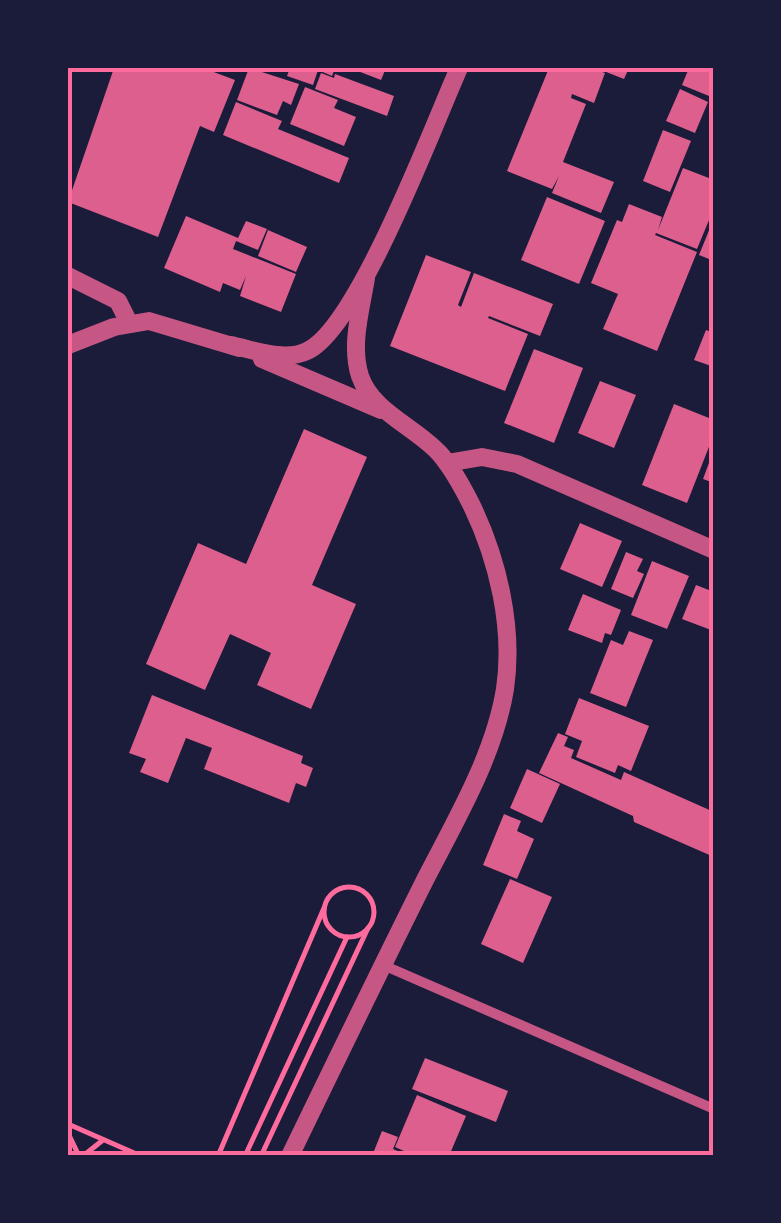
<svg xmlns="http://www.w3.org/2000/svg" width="781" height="1223" viewBox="0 0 781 1223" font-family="Raleway,sans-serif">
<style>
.building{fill:#dd5f8e}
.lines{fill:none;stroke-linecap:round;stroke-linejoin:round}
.path{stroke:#ff6b9d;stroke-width:5}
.minor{stroke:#c65784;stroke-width:10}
.tertiary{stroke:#c65784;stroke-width:18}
.neatline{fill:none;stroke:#ff6b9d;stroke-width:4}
</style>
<rect width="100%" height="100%" fill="#1b1b3a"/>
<!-- building -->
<g class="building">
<polygon points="114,68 203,68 235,80 214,132 200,126 158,237 68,202"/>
<polygon points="249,68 299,84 291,105 283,101 277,115 237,100"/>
<polygon points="290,68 335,68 332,76 318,70 313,85 287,76"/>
<polygon points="350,68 386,68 381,80"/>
<polygon points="549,68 591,68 605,73 594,103 572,94 571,98 586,104 563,162 614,182 601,213 552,193 559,176 552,189 507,171"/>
<polygon points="596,68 629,68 624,79"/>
<polygon points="689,68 714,68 714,98 682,85"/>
<polygon points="321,73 334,78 335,74 394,96 387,116 315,89"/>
<polygon points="305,87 338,100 334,108 356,117 344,146 290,124"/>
<polygon points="680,89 708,102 695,133 666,121"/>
<polygon points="236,102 282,121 278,129 349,158 339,183 223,135"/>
<polygon points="663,130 691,141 670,192 643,181"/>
<polygon points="683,168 714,180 714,208 697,249 656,233 655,235 697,252 657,351 603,329 618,294 591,283 617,220 622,222 629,204 662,217 658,230"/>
<polygon points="547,197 605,221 579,284 521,260"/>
<polygon points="186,216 238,238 246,221 267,229 258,250 236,241 233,249 296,274 281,312 240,296 246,276 240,290 223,283 220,292 164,268"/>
<polygon points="714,218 714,261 699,255"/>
<polygon points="268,230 307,247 296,272 258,256"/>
<polygon points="426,255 471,272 458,305 461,307 474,273 553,304 540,336 489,316 488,318 528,334 505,391 390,346"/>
<polygon points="706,330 714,333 714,367 694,360"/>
<polygon points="534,349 583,368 554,443 504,423"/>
<polygon points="600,381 636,395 614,448 578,433"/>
<polygon points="674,404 714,420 714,434 687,503 642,485"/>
<polygon points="304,429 367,457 312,585 356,604 311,709 257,685 271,653 230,634 205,690 146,664 198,543 246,564"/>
<polygon points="713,452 714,452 714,483 703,479"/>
<polygon points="580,523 622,541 602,587 560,569"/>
<polygon points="626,552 643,559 637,571 644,574 633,598 611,589"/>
<polygon points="652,561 689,576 667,629 631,615"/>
<polygon points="696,585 714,592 711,630 682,619"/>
<polygon points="583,594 621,610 611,635 605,633 602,643 568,630"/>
<polygon points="629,631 653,640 626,707 590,693 611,640 623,645"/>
<polygon points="152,695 303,756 301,763 313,768 306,787 296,783 289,803 204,769 212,748 186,738 168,783 140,772 146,759 129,753"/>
<polygon points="579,698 649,726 631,771 618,765 615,773 576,757 582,741 565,734"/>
<polygon points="558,733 568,737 564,746 574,750 571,758 621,780 624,772 714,812 714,857 634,822 633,816 539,773"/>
<polygon points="527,769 560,784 542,823 510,808"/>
<polygon points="504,814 521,821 517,831 534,839 517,879 483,865"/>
<polygon points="510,879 552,897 523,963 481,944"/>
<polygon points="425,1058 508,1091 496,1122 412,1089"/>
<polygon points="417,1095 466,1116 449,1156 415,1156 395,1147"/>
<polygon points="382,1131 398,1137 393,1149 409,1156 372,1156"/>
</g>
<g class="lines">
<!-- path -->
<g class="path">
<circle cx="349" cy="912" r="25"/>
<polyline points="68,1124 141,1156"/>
<polyline points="68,1133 79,1156"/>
<polyline points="83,1156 103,1140"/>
<polyline points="218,1156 324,908"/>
<polyline points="245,1156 347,937"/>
<polyline points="261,1156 368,928"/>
</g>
<!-- minor -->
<polyline class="minor" points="383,965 714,1109"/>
<!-- tertiary -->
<g class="tertiary">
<polyline points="68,276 118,301 129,323"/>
<polyline points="68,345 114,327 149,321 239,348"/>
<path d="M231 345C254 350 285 362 307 351 358 328 433 126 459 68"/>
<polyline points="262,359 381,410"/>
<polyline points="447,463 482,457 517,464 714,550"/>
<path d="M290 1156C334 1065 378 974 423 884 454 823 494 757 505 689 514 628 498 560 472 506 463 488 453 469 440 454 416 427 372 412 360 376 350 345 361 309 366 278"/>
</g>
</g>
<!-- border -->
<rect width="781" height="1223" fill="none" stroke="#1b1b3a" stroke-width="140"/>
<rect x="70" y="70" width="641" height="1083" class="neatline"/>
</svg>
